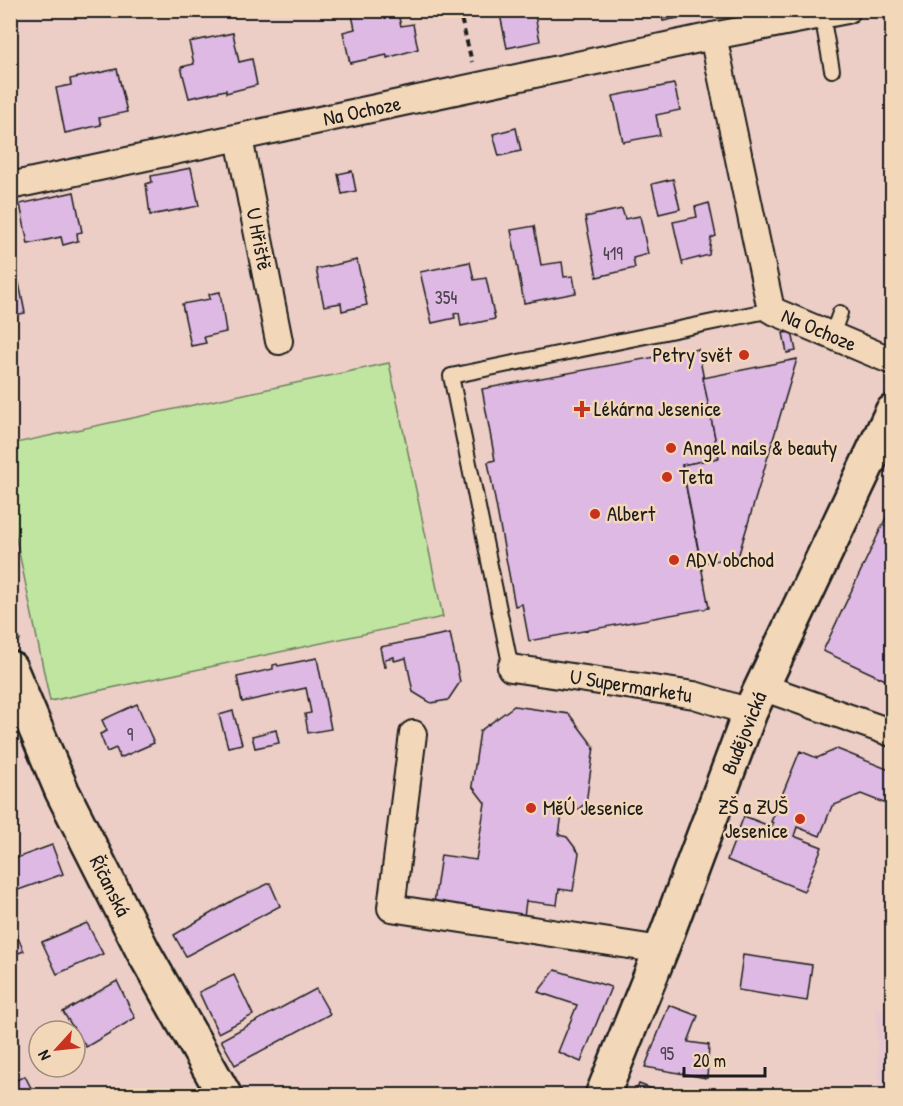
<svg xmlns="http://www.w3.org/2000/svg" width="903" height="1106" viewBox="0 0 903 1106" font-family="'Patrick Hand',sans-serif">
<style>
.built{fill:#e8c8cf}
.green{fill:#bfe5a1;stroke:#6e805e;stroke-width:1.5}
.building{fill:#ddb9e3;stroke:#1c1c1c;stroke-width:1.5}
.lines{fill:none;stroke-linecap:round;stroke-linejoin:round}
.lane-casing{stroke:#1c1c1c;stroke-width:18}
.street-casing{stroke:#1c1c1c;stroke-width:30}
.secondary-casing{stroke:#1c1c1c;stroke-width:38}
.path{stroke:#1c1c1c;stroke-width:4;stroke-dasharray:6 4.5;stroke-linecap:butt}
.lane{stroke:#f3d7b9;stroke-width:14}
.street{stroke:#f3d7b9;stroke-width:26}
.secondary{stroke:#f3d7b9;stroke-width:33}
.poi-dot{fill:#c8321e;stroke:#f3d7b9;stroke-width:2}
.labels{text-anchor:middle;stroke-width:5;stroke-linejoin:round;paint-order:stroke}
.number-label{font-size:18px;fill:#4c434e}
.street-label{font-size:21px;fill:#1c1c1c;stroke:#f3d7b9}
.poi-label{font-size:21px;fill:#1c1c1c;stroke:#f3d7b9;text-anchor:start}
</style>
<rect width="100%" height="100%" fill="#eccec6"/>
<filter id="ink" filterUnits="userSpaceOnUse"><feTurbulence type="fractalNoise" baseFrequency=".0167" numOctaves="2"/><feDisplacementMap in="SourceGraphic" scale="12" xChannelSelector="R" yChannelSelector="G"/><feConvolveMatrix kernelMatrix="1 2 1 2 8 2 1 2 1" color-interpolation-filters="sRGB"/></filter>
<g filter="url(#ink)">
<!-- built -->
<polygon class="built" points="876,1007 892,1014 892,1095 879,1095"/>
<!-- green -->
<polygon class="green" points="389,363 443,617 50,701 11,514 11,444"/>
<!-- building -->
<g class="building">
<polygon points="351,10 397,10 401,26 413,24 418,49 387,58 387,55 350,63 343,32 355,29"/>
<polygon points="499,10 534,10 540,41 507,48"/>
<polygon points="661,10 715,10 663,21"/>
<polygon points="233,33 239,62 252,59 257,85 226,93 226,90 189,98 181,67 194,64 189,42"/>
<polygon points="117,69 127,112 99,118 101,125 65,133 56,88 71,85 70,79"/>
<polygon points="674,84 680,110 656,115 660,135 623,142 613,96"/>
<polygon points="516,128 521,151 499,156 493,134"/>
<polygon points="191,168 199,206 150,215 146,184 152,182 151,176"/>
<polygon points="352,171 356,191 342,194 338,174"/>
<polygon points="673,179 680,209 659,214 652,184"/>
<polygon points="74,192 82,232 77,233 78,241 63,245 61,237 28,244 20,204"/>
<polygon points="709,203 716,236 711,238 709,255 682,262 683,266 673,222 697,217 695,207"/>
<polygon points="622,209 625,219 640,216 648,254 633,258 635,268 597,277 585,217"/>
<polygon points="534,226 541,265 562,262 564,277 573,276 576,293 524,303 511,230"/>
<polygon points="357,260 367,305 342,311 341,303 324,306 316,269"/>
<polygon points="470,262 474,280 486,278 495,319 461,326 459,313 454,314 455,318 432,323 420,272"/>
<polygon points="19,283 25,313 10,316 10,285"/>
<polygon points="220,292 226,332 204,337 206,343 191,346 182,304 210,299 209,294"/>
<polygon points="792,332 796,351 787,353 783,333"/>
<polygon points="698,349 719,458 682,465 709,608 529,641 522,604 515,606 488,462 495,460 482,389"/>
<polygon points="797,359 738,557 701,563 682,465 719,458 703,378"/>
<polygon points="892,505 892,683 823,651"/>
<polygon points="450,633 460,682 448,700 431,703 413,692 406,658 394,661 394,657 385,659 386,667 384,667 380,647"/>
<polygon points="317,658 331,729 308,733 305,714 311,713 306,688 242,702 237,677 273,669 273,665 277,664 278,666"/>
<polygon points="137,704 154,743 120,758 116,748 107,752 100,734 107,731 102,720"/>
<polygon points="514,706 569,714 594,747 586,803 570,815 562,814 559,835 567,837 579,853 573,891 559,889 557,905 526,901 524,917 434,903 441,855 476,860 485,803 472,786 480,731"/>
<polygon points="233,711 242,744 228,747 219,715"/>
<polygon points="276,730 279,743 255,748 252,736"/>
<polygon points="837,749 892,771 892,813 887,811 889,805 861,794 832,806 820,836 797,827 794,836 822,847 804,891 727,860 744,816 772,827 773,823 771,822 800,751 817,758"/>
<polygon points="52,845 63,874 10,893 10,850 14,859"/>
<polygon points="270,883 280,906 186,956 174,935 235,899"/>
<polygon points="10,921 24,951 10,956"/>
<polygon points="87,923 103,954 57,974 42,942"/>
<polygon points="743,955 812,965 807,1001 738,990"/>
<polygon points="555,970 611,987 581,1062 558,1052 577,1005 538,992"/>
<polygon points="234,975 253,1015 218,1033 199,992"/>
<polygon points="117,981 135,1018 86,1047 63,1012"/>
<polygon points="316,989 330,1014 235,1065 221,1040"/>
<polygon points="669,1005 698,1016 688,1042 709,1045 707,1078 645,1067"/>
<polygon points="25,1076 32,1090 21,1096 16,1096 10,1083"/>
<polygon points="639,1084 670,1096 634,1096"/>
</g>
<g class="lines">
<!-- lane casing -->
<g class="lane-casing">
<g id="lane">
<polyline points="822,15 832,70"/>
<polyline points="832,335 840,313"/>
<polyline points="511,668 451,376 771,310"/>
</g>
</g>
<!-- street casing -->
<g class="street-casing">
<g id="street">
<polyline points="713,36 771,310 892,361"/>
<polyline points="239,138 279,341"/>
<polyline points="10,186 713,36 847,10"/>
<polyline points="511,668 694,695 750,712"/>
<polyline points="762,687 892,733"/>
<polyline points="413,734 391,908 661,950"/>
</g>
</g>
<!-- secondary casing -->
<g class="secondary-casing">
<g id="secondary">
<polyline points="10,668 62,791 143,951 225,1096"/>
<polyline points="602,1096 661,950 750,712 892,412"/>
</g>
</g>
<!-- path -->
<g class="path">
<polyline points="459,10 472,62"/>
<polyline points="10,620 19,641"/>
</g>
<!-- lane -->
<use href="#lane" class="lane"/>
<!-- street -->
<use href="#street" class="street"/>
<!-- secondary -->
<use href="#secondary" class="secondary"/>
</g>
</g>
<!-- markers -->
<g class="poi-dot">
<circle cx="744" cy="355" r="6"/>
<path d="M579 400h6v6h6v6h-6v6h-6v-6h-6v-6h6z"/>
<circle cx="671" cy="448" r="6"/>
<circle cx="667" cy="477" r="6"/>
<circle cx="595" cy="514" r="6"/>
<circle cx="674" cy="560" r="6"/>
<circle cx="531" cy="808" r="6"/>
<circle cx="800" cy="819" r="6"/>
</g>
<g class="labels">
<!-- number labels -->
<g class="number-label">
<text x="613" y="260">419</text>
<text x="446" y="304">354</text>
<text x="130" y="741">9</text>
<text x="667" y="1060">95</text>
</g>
<!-- street labels -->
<g class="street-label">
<text transform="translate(362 111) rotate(-12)" y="7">Na Ochoze</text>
<text transform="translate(259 239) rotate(79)" y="7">U Hřiště</text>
<text transform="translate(819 330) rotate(23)" y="7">Na Ochoze</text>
<text transform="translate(631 686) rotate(9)" y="7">U Supermarketu</text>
<text transform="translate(744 733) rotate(-68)" y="7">Budějovická</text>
<text transform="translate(110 886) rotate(63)" y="7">Říčanská</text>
</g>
<!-- poi labels -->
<g class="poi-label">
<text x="732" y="362" text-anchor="end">Petry svět</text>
<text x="594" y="416">Lékárna Jesenice</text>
<text x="683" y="455">Angel nails &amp; beauty</text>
<text x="679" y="484">Teta</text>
<text x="607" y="521">Albert</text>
<text x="686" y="567">ADV obchod</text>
<text x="788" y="814" text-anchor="end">ZŠ a ZUŠ<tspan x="788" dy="24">Jesenice</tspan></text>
<text x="543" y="815">MěÚ Jesenice</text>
</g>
</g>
<!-- margin -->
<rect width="903" height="1106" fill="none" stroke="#f3d7b9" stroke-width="36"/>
<rect x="18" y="18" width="867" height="1070" fill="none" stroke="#1c1c1c" stroke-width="2" filter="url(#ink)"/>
<!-- north arrow -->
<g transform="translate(57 1049) rotate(243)"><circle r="28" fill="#f3d7b9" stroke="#9d8c7a" stroke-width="1.5"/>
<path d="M0-4.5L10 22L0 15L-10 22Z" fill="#c8321e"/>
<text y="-9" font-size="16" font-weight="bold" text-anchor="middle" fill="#1c1c1c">N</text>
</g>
<!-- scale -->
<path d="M684 1067v9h81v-9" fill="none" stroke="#1c1c1c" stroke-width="3"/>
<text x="693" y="1067" font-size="18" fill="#1c1c1c" stroke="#f3d7b9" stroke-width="4.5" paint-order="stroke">20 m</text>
</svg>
